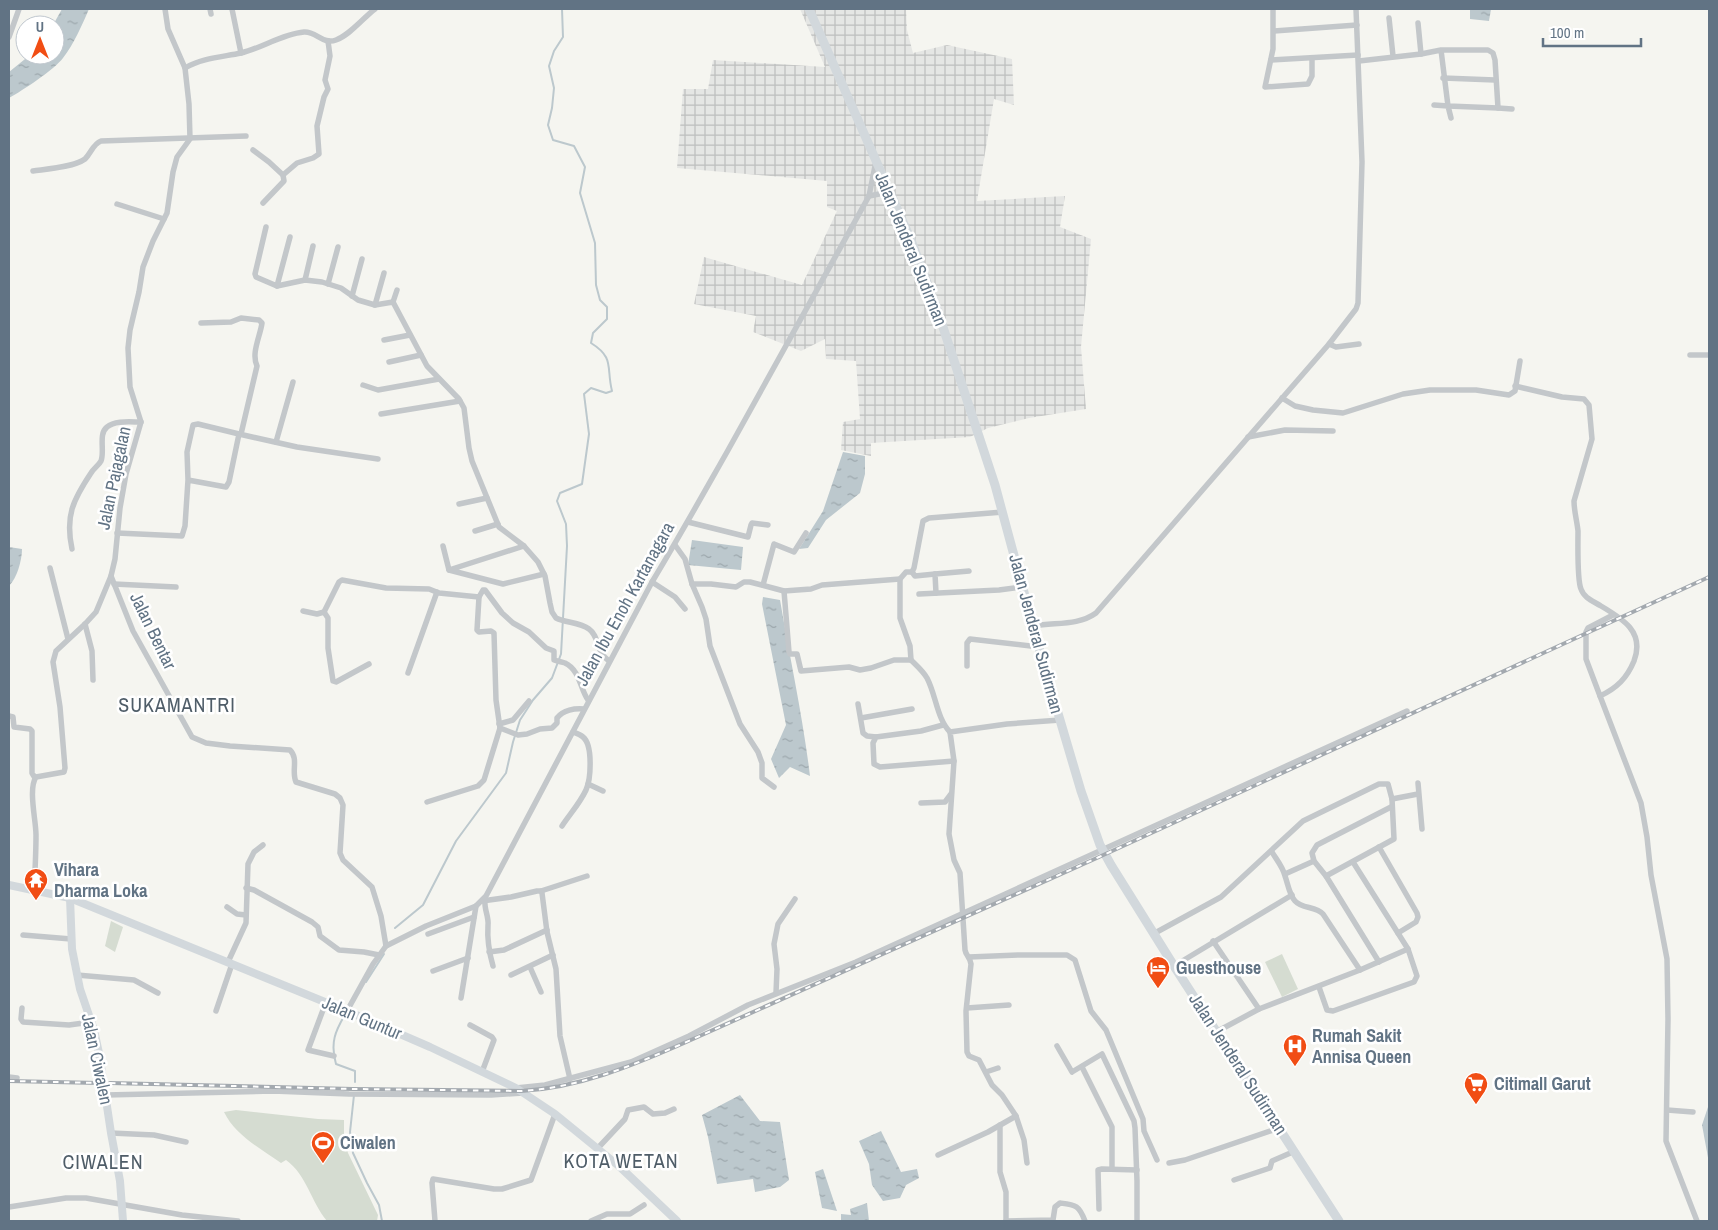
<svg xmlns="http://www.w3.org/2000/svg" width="1718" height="1230" viewBox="0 0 1718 1230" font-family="'Archivo Narrow',sans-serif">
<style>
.industrial{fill:url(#industrial-grid)}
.pitch{fill:#d5dcd1}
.water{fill:url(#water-ripples)}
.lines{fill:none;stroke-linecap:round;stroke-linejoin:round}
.stream{stroke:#bcc8cd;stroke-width:2}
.street{stroke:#c3c7ca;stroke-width:5.5}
.secondary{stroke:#d2d8dc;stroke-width:8}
.primary{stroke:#d2d8dc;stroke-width:9}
.rail-casing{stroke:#a3a9af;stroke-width:4}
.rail{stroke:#fff;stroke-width:2;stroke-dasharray:5.5;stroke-linecap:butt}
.labels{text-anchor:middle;stroke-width:5;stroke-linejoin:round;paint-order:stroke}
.street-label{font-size:18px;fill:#617384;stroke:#fff}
.poi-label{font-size:18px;font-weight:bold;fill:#617384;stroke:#fff;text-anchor:start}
.quarter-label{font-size:20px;letter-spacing:1px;fill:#4f5d68;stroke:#fff}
</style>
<defs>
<pattern id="industrial-grid" width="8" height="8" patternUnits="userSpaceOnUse" patternTransform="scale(1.25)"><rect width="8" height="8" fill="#e5e6e4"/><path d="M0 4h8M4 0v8" fill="none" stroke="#bdbfbe"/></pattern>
<pattern id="water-ripples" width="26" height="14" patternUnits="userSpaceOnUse" patternTransform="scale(1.25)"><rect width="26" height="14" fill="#bcc8cd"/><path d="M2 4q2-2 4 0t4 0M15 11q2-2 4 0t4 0" fill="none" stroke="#9ca7ac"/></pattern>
</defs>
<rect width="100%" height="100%" fill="#f5f5f0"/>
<!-- industrial -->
<polygon class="industrial" points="800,9 906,9 907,30 913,53 947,45 1012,59 1014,105 994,99 977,201 1065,196 1060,227 1091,239 1081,347 1086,409 1029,418 988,428 970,437 871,443 871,456 841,450 843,422 860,419 856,361 826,359 825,339 801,351 753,332 756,316 694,304 704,257 802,285 837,211 827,207 827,181 677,168 683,89 708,89 713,60 825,67"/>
<!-- pitch -->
<g class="pitch">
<polygon points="111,921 123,927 115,952 105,946"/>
<polygon points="1282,954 1298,989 1282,997 1265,962"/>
<path d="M236 1110 318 1119 344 1120V1138L348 1153 378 1215 377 1221H327C311 1202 307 1175 286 1160L281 1163C261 1149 235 1135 224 1112Z"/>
</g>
<!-- water -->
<g class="water">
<path d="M62 9H89C82 25 74 44 63 58 55 69 22 91 9 98V72L30 55H55V25H53Z"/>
<polygon points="1470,9 1491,9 1489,21 1470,19"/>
<polygon points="843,452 865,456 865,474 860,493 826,520 808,548 799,549 823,511"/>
<polygon points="692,540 743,547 741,570 688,565"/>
<path d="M9 547 22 549C22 560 17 578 9 586Z"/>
<path d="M763 597 780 600C790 659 803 717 810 776L790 767 779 778 771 759 786 725 762 604Z"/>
<polygon points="740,1095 760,1121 780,1122 789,1180 780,1187 755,1192 753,1179 717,1184 708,1137 702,1115"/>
<polygon points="1709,1104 1709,1163 1702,1125"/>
<polygon points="881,1131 901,1172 917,1169 919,1178 906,1185 900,1198 883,1201 872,1185 869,1164 859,1141"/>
<polygon points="823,1169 837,1211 822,1208 815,1172"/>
<polygon points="867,1203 869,1221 841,1221 841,1214 851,1215 850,1209"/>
</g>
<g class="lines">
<!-- stream -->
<g class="stream">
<path d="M395 928 423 905 456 841 506 773 513 742 520 720 533 700 552 678 561 654 567 546 566 524 557 501 560 493 582 484 589 434 584 394 591 388 606 393 612 391C606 367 615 358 591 343L593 333 607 319V307L600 300 596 285 595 243 580 193 585 167 574 146 553 140 548 125 552 108 554 88 549 66 554 51 563 37 562 9"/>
<polyline points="366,982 384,954"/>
<path d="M346 1013C335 1031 330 1043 336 1064L355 1071V1082"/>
<polyline points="354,1095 350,1132 353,1153 367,1183 379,1205 382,1221"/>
</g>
<!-- street -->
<g class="street">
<polyline points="165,9 168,29 185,68"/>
<polyline points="210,9 211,14"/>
<polyline points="232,9 241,53"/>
<polyline points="1273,9 1273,49 1265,87 1308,84 1312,76 1312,58"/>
<polyline points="1389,18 1393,56"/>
<polyline points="1418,23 1421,54"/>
<polyline points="1274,31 1357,25"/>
<polyline points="9,37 19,9"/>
<polyline points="1271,60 1358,55"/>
<polyline points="1359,61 1421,54 1441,50 1488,50 1493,53 1495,60 1498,108 1448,106 1441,50"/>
<polyline points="1443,78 1495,80"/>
<polyline points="1434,105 1448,106 1451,118"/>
<polyline points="1498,108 1512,109"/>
<polyline points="253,150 269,162 283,175 297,163 313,158 319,154 317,126 324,97 328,89 325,80 330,56 328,41"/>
<path d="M33 171C47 169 74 167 85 159 91 153 93 144 101 141L246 136"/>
<polyline points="869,196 889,192"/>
<polyline points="263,203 284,181 283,175"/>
<polyline points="117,204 164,219"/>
<path d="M266 227 255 274 256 277 277 286 305 280 322 282 341 288 358 300 375 305 393 302 427 366 459 399 464 408 469 448 472 461 499 527 524 546 538 562 545 576 550 603 552 612 556 618C566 623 580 622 589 629 600 637 595 651 609 661"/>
<polyline points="305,280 313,246"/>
<polyline points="328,284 338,247"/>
<polyline points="277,286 290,237"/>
<polyline points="352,296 362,259"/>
<polyline points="393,302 397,290"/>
<polyline points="375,305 384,273"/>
<path d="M201 323 231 322 241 318 259 320 262 323C260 337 251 353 257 366L241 434"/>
<polyline points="384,340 410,335"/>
<polyline points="1329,344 1336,347 1359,344"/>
<polyline points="1690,355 1709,355"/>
<polyline points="389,362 421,355"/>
<polyline points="363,385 378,390 439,379"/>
<path d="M1515 386 1562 397 1584 399 1589 405 1592 439 1574 501C1574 511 1577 521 1578 531 1578 544 1577 580 1581 589 1584 598 1593 601 1601 606 1623 619 1645 632 1634 661 1627 678 1617 688 1600 696L1641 803 1647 837 1651 875 1667 959 1668 1019 1666 1141 1697 1221"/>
<polyline points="1282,398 1295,406 1313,410 1343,413 1403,394 1430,390 1476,390 1509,395 1515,391 1520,361"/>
<polyline points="381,414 460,401"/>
<polyline points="239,434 297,447 378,459"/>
<polyline points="1248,437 1285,430 1333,431"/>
<polyline points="276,442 293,382"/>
<polyline points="459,504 487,498"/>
<polyline points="688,522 748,537 751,525 752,523 768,525"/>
<polyline points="475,531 498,524"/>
<polyline points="117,533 182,536 185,526 188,480 226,487 229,482 239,434 198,424 193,425 187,452 188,480"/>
<polyline points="675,545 685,559 692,584 702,607 706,619 710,646 740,724 758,752 762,763 762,778 774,787"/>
<polyline points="443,546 449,570"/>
<polyline points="524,546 449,570 503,584 544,574"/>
<path d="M72 549C65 516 73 500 91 473 94 468 99 465 101 461 105 451 98 434 107 427 115 420 131 422 141 422"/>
<polyline points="50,568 68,639"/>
<polyline points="912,572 915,576 935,574"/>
<path d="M111 576 133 631 192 737 206 743 230 746 290 750C299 759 291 771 296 782L335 794 340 798 343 805 340 853 343 860 372 887 381 916 386 946"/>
<polyline points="652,582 675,597 685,609"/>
<polyline points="114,584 176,587"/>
<polyline points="692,584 711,584 736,587 744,582 750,582 784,591 811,589 822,585 900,579"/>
<polyline points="763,585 774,544 794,552 806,533"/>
<polyline points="784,591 789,652 790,654 797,654 801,671 849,667 860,670 871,668 894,660 911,660"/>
<polyline points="936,593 935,574 969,571"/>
<polyline points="919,594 999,590 1022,587"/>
<path d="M479 597 477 630 479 632 491 631 494 633 496 700 500 728 518 735 527 734 540 729 552 728 557 723V718C563 710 575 708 584 709"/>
<path d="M303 611 317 614 324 612 339 582 342 580 386 588 429 589 439 593 479 597 483 590H485L502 613 513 623 529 632 546 648 554 651V660C557 661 562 662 565 663 580 670 580 689 588 700"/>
<polyline points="324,612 328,618 328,648 333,681 336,682 369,664"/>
<polyline points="85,624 92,651 93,680"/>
<path d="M1034 626C1055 622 1078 626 1096 613L1329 344 1356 309 1358 303 1362 162 1356 9"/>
<polyline points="967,666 967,643 970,639 1039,647"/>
<polyline points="408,673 437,592"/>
<polyline points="1600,696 1586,659 1586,632 1588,628 1613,615"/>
<polyline points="858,704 863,733 867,736 876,737"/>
<polyline points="9,716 13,717 14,727 30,729 32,731 32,773 35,778"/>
<polyline points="861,718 912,709"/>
<polyline points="499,724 513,720 529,701"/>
<polyline points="943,725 921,731 876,737 873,743 874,764 880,767 954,761"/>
<path d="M950 732C937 719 936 695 927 678 923 671 916 665 911 660L910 646 900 618V579L906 572H912L914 568 923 521 929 518 1003 512"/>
<polyline points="1418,783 1422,829"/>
<polyline points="588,784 603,791"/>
<polyline points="1392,799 1418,794"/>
<polyline points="427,802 478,786 484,780 500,728"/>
<polyline points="921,803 945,802 951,794"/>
<path d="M562 826C570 814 580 803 586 790 591 779 593 745 583 737 580 734 576 733 573 732"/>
<polyline points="1379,847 1417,913 1418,917 1416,922 1398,933"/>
<path d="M1272 852C1276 859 1283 867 1285 876 1288 884 1289 894 1295 901 1302 909 1316 906 1323 914L1360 970"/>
<polyline points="1285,874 1314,861"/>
<polyline points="246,888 254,890 312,922 318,927 320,936 339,950 364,952 379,955"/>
<path d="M34 891C35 872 36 854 36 835 36 820 28 789 36 777L64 772 65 768 60 707 53 662 56 651 85 624 96 612 111 576 115 559 120 508 126 474 141 422 130 387 128 348 130 330 139 292 143 267 153 241 167 213 173 172 177 157 190 139 189 104 185 68C202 58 222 57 241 53 262 48 282 34 304 32 316 31 323 45 336 40 350 35 363 18 375 9"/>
<polyline points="541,891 587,876"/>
<polyline points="482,901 511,897 537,891 541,891 542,893 547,932 556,969 560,1036 570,1079"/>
<path d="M485 901C484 909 489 917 488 925 487 939 489 952 493 966"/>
<polyline points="227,907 237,914 246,915"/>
<polyline points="1155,933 1221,897 1303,821 1379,784 1388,784 1392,799 1394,839 1326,876"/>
<polyline points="428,934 474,917"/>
<polyline points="23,935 71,939"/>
<polyline points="1213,941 1259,1009"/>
<polyline points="489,952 504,950 547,930"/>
<polyline points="969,957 1019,955 1067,955 1075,960 1091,1011 1106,1030 1111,1042 1143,1119 1144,1131 1157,1160"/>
<polyline points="228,962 246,923 248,864 254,852 263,845"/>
<polyline points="1379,962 1326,876 1314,861 1312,853 1317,845 1391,807"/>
<polyline points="1174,966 1292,895"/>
<polyline points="530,967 541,992"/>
<polyline points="433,971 468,958"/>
<polyline points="77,975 134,980 158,993"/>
<polyline points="511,975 553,955"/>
<polyline points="1319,987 1327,1010 1333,1011 1414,982 1417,976 1408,949 1353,862"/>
<polyline points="776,993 777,969 774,944 778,924 795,899"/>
<polyline points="461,998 476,906"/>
<polyline points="326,1002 308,1050 334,1056"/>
<polyline points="22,1008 21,1019 23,1022 69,1025 91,1022"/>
<polyline points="967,1008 1009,1005"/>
<polyline points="216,1011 232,964"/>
<path d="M347 1011 373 964 386 946 426 926 476 906 486 896 652 582C678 539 702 496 727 452L869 196 876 161"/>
<polyline points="470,1025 492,1037 494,1040 482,1072"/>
<polyline points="1216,1032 1259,1009 1360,970 1408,949"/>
<polyline points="1057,1046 1072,1072 1102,1054 1134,1121 1135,1128 1137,1181 1137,1221"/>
<polyline points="1082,1067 1112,1127 1112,1169"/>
<polyline points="986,1072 998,1068"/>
<polyline points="9,1077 17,1078"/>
<polyline points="516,1088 545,1085 631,1062 689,1036 748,1005 856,962 1407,711"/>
<polyline points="106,1095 273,1091 349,1094 491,1095 523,1093"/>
<polyline points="1667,1110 1693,1112"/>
<polyline points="1000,1125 1000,1172 1006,1192 1006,1221"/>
<polyline points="111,1133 154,1135 186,1142"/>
<polyline points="597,1149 625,1119 628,1110 644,1107 653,1114 665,1113 674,1109"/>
<polyline points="938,1155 988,1132 1016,1116"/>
<path d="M1027 1163 1024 1140 1016 1116 1002 1095 992 1085 979 1060 969 1056 967 1052 966 1011 971 964C970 957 966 956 965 950L960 873 954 860 949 834 954 761 950 732 1007 724 1060 720"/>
<polyline points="1169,1163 1185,1160 1279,1128"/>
<polyline points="1234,1180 1270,1168 1272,1161 1295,1151"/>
<polyline points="9,1207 66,1198 86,1198 182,1215 238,1221"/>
<polyline points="1099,1209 1098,1170 1102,1169 1137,1170"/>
<polyline points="435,1221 432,1183 433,1179 494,1189 502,1189 531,1180 555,1114"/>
<polyline points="591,1221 607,1214 630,1214 644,1205"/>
<path d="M1006 1221 1053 1220 1055 1207 1060 1203C1076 1205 1079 1205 1085 1221"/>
</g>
<!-- secondary -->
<g class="secondary">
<polyline points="9,885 70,898 347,1011 430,1047 516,1088 555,1114 620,1167 677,1221"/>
<polyline points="70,898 72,949 80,989 94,1030 99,1053 111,1133 120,1181 123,1221"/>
</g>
<!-- primary -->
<polyline class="primary" points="809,9 911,240 938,312 995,485 1042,659 1081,791 1100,845 1111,865 1174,966 1339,1221"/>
<!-- rail casing -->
<g class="rail-casing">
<g id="rail">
<polyline points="9,1081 98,1083"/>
<path d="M110 1083 353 1089 521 1091C578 1088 632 1066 684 1043L1099 857 1709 577"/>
</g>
</g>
<!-- rail -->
<use href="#rail" class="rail"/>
</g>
<!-- icons -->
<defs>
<g id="temple-pin" transform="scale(1.25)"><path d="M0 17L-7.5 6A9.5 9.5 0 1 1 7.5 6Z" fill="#f14d14" stroke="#fff"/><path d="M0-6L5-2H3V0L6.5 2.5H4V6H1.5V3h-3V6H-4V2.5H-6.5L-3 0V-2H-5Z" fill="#fff"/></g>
<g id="hotel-pin" transform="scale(1.25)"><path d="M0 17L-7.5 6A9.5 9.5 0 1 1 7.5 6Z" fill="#f14d14" stroke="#fff"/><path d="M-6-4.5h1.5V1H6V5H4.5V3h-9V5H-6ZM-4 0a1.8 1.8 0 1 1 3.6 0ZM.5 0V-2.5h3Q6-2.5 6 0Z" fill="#fff"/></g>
<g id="hospital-pin" transform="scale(1.25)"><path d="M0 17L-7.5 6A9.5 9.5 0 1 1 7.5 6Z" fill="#f14d14" stroke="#fff"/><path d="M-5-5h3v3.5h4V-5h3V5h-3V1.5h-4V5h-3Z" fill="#fff"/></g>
<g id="supermarket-pin" transform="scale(1.25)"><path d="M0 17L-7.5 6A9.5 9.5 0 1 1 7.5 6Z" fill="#f14d14" stroke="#fff"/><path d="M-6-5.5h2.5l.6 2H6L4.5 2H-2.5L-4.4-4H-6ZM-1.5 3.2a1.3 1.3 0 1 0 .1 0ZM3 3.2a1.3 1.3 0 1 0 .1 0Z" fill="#fff"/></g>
<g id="stadium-pin" transform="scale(1.25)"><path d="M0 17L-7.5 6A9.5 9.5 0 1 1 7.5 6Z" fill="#f14d14" stroke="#fff"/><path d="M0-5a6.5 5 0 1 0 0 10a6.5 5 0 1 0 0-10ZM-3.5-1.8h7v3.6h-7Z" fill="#fff"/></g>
</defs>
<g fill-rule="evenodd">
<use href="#temple-pin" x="36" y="880"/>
<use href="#hotel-pin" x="1158" y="968"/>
<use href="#hospital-pin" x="1295" y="1046"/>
<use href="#supermarket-pin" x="1476" y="1084"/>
<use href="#stadium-pin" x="323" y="1143"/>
</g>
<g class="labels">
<!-- street labels -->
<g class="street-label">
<text transform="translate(911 249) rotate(68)" y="6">Jalan Jenderal Sudirman</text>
<text transform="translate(114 478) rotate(-78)" y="6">Jalan Pajagalan</text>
<text transform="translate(625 604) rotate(-61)" y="6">Jalan Ibu Enoh Kartanagara</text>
<text transform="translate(153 631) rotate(64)" y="6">Jalan Bentar</text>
<text transform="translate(1036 634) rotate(75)" y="6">Jalan Jenderal Sudirman</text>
<text transform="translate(362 1018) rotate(23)" y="6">Jalan Guntur</text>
<text transform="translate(97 1059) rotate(78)" y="6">Jalan Ciwalen</text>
<text transform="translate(1238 1064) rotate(57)" y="6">Jalan Jenderal Sudirman</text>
</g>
<!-- poi labels -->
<g class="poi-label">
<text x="54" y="876">Vihara<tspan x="54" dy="21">Dharma Loka</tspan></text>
<text x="1176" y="974">Guesthouse</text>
<text x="1312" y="1042">Rumah Sakit<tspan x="1312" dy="21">Annisa Queen</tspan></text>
<text x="1494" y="1090">Citimall Garut</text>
<text x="340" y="1149">Ciwalen</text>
</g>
<!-- quarter labels -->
<g class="quarter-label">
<text x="177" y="712">SUKAMANTRI</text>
<text x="621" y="1168">KOTA WETAN</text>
<text x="103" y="1169">CIWALEN</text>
</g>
</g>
<!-- border -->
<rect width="1718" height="1230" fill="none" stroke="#617384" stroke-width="20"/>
<!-- north arrow -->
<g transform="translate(40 40)"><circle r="24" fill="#ffffff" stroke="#c0c7ce"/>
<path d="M0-4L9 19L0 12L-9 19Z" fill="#f14d14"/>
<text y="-8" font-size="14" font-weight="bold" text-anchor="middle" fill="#617384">U</text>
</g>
<!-- scale -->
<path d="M1543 38v8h98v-8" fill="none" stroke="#617384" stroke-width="2.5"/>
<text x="1550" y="38" font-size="15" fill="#617384" stroke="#ffffff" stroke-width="4" paint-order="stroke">100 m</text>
</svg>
